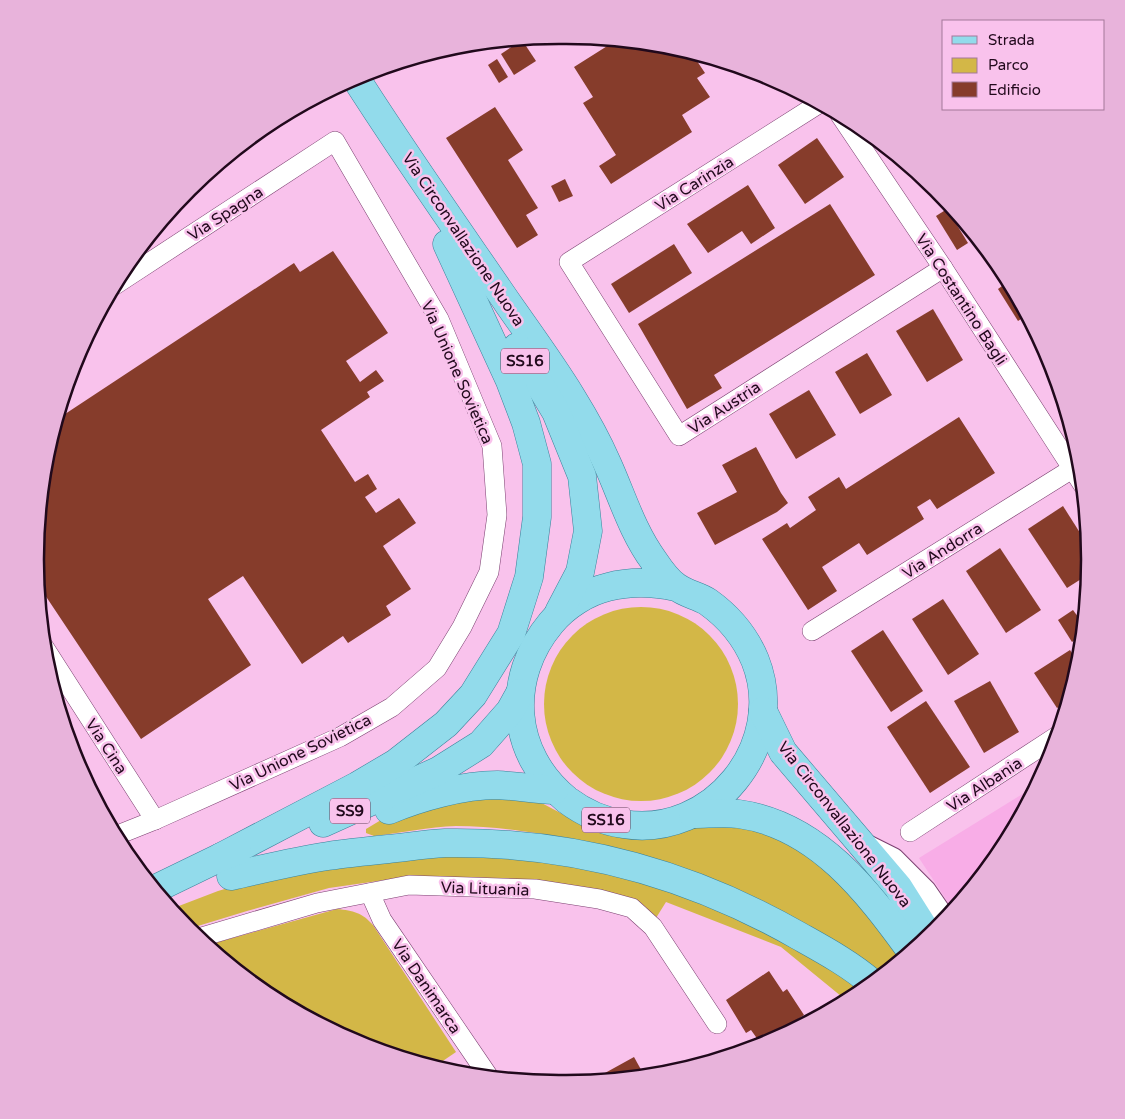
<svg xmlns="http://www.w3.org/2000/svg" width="1125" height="1119" viewBox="0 0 1125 1119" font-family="'Varela Round',sans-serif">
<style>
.built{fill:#f8ade7}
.green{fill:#d3b747}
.building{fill:#863c2b}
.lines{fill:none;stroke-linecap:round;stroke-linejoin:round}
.minor-casing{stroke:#7c4071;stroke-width:20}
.tertiary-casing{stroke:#7c4071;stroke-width:24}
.primary-casing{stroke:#3b829a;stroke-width:29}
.minor{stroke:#fff;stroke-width:19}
.tertiary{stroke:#fff;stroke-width:22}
.primary{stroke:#92dbeb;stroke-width:28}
.labels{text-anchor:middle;stroke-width:5;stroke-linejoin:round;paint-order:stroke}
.shield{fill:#f9c2ec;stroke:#62405a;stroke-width:1}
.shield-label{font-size:15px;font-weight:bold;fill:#21091c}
.street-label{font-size:16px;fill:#21091c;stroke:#f9c2ec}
.rim{fill:none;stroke:#21091c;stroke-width:2.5}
</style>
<rect width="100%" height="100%" fill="#f9c2ec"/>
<!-- built -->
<polygon class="built" points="1037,785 1002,851 953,910 919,858"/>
<!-- green -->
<g class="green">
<circle cx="641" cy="704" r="97"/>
<path d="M466 795 536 800 585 826 709 822 768 829 827 864 905 956 882 975C849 952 816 929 780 910 705 869 606 841 521 831 500 828 478 826 456 826 429 827 401 833 374 836L366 833V829L381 820Z"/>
<polygon points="496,848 707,897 866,988 847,1001 781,947 666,902 656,918 634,899 599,890 501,878 406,877 329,888 247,911 188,929 171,909 218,891 289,870"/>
<path d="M337 909C354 911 361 912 373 925L456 1052 434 1067 359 1044 268 996 207 945Z"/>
</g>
<!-- building -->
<g class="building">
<polygon points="522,40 536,61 514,75 501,54"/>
<polygon points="610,40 668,45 691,52 705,73 697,78 710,97 682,115 692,132 611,184 599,166 616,155 583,103 593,97 574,67 612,43"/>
<polygon points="497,59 508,77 499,83 488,65"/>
<polygon points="310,101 311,102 243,144 268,124"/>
<polygon points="495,107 523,150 508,160 538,208 526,215 538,235 517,248 446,138"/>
<polygon points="817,138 844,177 805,204 778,165"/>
<polygon points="565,179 573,196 559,202 551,186"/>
<polygon points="748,185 775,228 751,244 742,231 708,253 687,224"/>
<polygon points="830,204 875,275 714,375 722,388 687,409 638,324"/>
<polygon points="947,209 968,243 957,250 936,216"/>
<polygon points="674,244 692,273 629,313 611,284"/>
<polygon points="333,251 388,333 346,361 360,382 376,370 384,381 367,392 370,397 321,430 355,482 368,474 377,489 365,497 376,513 399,498 416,523 383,546 411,589 386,606 391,615 348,643 343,636 302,664 243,576 208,599 251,665 141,739 37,583 35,560 45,457 56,420 294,263 300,272"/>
<polygon points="1009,281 1027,315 1018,321 998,289"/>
<polygon points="933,309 963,360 927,382 896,331"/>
<polygon points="867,353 892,395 860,414 835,372"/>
<polygon points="809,390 836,435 796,459 769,414"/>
<polygon points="959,417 995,473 937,509 930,499 917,507 924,519 867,555 859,543 822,567 837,591 808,610 762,539 787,523 790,528 816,510 808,497 839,477 846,489"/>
<polygon points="756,447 781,493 788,503 777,512 715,545 697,513 737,492 722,465"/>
<polygon points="1063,506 1089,547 1090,559 1089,574 1067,588 1028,529"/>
<polygon points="1000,548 1041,610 1006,633 966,571"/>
<polygon points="943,599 979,654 948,675 912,619"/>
<polygon points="1073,610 1084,625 1083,634 1072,642 1058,620"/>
<polygon points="883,630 923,691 891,712 851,651"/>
<polygon points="1070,650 1079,664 1068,702 1057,708 1034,673"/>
<polygon points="990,681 1019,732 984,753 954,701"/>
<polygon points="926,701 970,767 930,793 887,727"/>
<polygon points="769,971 783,992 787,989 804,1015 761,1044 751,1030 746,1033 726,1000"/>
<polygon points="634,1057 644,1075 609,1080 605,1073"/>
</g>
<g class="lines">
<!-- minor casing -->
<g class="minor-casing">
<g id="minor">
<polyline points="820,103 569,262 679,436 943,268"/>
<polyline points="840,115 943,268 1083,485"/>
<polyline points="115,285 335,141 439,319 492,446 497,515 489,572 462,627 437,668 392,707 340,737 155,820 115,836"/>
<polyline points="812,631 1072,469"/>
<polyline points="44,647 155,820"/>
<polyline points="910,832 1057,736"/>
<polyline points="370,893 382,920 489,1077"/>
<polyline points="198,938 317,903 409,885 535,889 599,899 632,908 653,927 717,1024"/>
</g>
</g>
<!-- tertiary casing -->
<g class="tertiary-casing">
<polyline id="tertiary" points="863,844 893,859 925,891 945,920"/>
</g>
<!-- primary casing -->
<g class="primary-casing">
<g id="primary">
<path d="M355 77C404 154 457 229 509 305 530 335 552 365 571 396 584 417 597 440 607 463 622 496 632 531 654 561 660 570 669 582 677 587 686 594 699 596 708 602 729 617 745 636 755 660 789 745 712 839 623 824 602 821 583 812 567 800 510 754 505 678 551 623 565 606 587 592 608 587 631 581 654 582 676 587"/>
<polyline points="517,347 556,412 582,476 588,531 580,572 559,612"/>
<polyline points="763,711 783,752 898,887 929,936"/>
<path d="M389 810C420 797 463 785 497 785 516 786 535 789 554 790"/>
<path d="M693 814C708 814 724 812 739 814 818 825 868 892 911 951"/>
<polyline points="323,823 438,771 481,744 510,711 520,693"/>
<polyline points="221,857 357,786 396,763 446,724 473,695 511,634 529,577 537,517 537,464 526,423 510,381 447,244"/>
<path d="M231 876C263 869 295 861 328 856 348 853 368 851 388 849 407 847 426 844 445 843 572 841 689 873 799 936 824 950 850 964 872 983"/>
<polyline points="155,889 221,857 237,851"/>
</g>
</g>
<!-- minor -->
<use href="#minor" class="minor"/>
<!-- tertiary -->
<use href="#tertiary" class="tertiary"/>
<!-- primary -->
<use href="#primary" class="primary"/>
</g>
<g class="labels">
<!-- shield labels -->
<g class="shield">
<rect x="501" y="348.5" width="48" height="25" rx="4"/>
<rect x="330" y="798.5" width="40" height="25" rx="4"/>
<rect x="582" y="807.5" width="48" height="25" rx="4"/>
</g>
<g class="shield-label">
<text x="525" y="366">SS16</text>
<text x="350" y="816">SS9</text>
<text x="606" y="825">SS16</text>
</g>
<!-- street labels -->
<g class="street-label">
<text transform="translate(694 183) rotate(-32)" y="6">Via Carinzia</text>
<text transform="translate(225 213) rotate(-33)" y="6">Via Spagna</text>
<text transform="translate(464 239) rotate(56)" y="6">Via Circonvallazione Nuova</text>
<text transform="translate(962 299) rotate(57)" y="6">Via Costantino Bagli</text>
<text transform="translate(458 372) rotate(66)" y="6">Via Unione Sovietica</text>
<text transform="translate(724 407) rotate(-33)" y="6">Via Austria</text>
<text transform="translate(942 550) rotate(-32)" y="6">Via Andorra</text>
<text transform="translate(107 746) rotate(57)" y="6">Via Cina</text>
<text transform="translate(300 752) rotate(-26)" y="6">Via Unione Sovietica</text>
<text transform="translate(984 784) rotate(-33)" y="6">Via Albania</text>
<text transform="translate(845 824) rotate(52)" y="6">Via Circonvallazione Nuova</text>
<text transform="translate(485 888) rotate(2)" y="6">Via Lituania</text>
<text transform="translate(427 986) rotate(56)" y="6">Via Danimarca</text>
</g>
</g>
<!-- crop -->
<path d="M0 0H1125V1119H0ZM559 44H566A515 515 0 0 1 1081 559V560A515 515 0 0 1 566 1075H559A515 515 0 0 1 44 560V559A515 515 0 0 1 559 44Z" fill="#e8b3db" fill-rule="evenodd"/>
<path class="rim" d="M559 44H566A515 515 0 0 1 1081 559V560A515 515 0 0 1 566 1075H559A515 515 0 0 1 44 560V559A515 515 0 0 1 559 44Z"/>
<!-- legend -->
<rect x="942" y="20" width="162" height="90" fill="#f9c2ec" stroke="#a37899"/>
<rect x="952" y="36" width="25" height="8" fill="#92dbeb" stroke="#a37899"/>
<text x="988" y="45" font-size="15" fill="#21091c">Strada</text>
<rect x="952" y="58" width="25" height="15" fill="#d3b747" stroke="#a37899"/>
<text x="988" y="70" font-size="15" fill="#21091c">Parco</text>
<rect x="952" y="82" width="25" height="15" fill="#863c2b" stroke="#a37899"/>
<text x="988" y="95" font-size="15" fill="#21091c">Edificio</text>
</svg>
